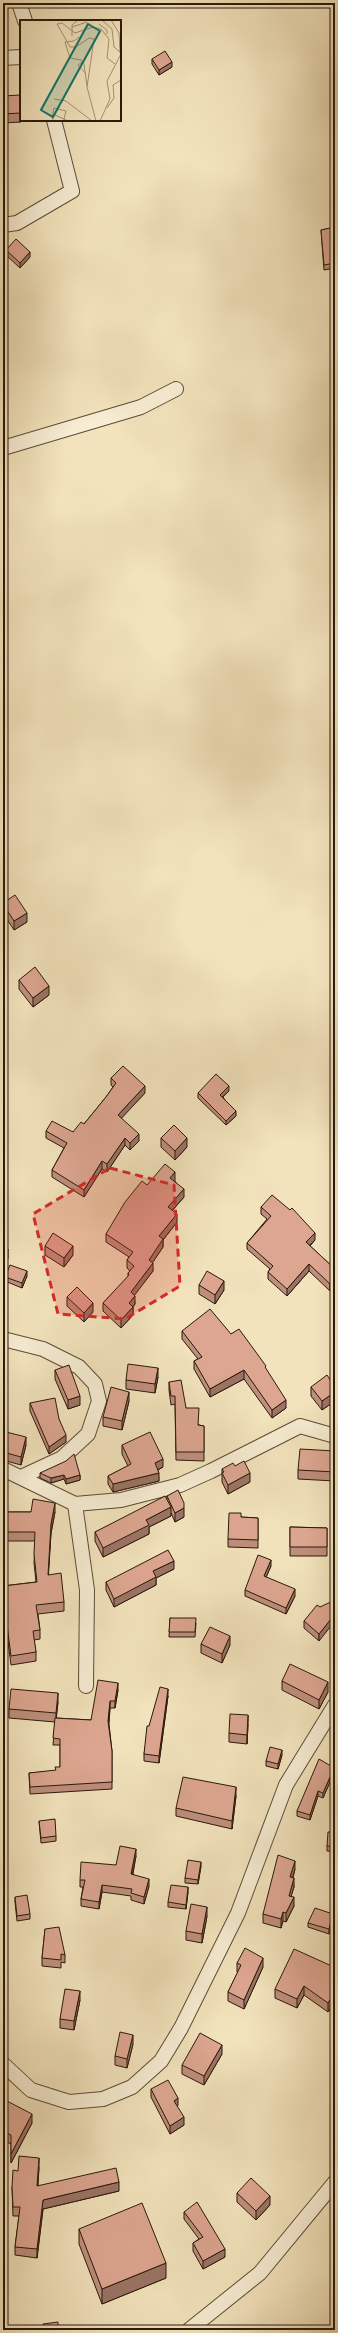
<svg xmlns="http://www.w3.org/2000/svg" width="338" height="2333" viewBox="0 0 338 2333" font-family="'IM FELL Double Pica',serif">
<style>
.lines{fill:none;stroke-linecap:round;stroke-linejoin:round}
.street-casing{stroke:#5c4c36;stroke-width:16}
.street{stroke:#f7edd3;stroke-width:14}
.wall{fill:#be8f7d;stroke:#2a1909}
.shaded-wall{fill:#9b7466;stroke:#2a1909}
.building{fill:#dda691;stroke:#2a1909}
.marked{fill:#d62828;fill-opacity:0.2;stroke:#d62828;stroke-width:3;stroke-dasharray:8 5;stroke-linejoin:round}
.inset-road{fill:none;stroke:#a29274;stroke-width:1}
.view{fill:#0f766e;fill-opacity:0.15;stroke:#0f766e;stroke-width:2}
.inset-edge{fill:none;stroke:#2a1909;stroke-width:2}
</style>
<rect width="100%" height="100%" fill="#f2e3bc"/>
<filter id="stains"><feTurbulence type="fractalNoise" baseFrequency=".005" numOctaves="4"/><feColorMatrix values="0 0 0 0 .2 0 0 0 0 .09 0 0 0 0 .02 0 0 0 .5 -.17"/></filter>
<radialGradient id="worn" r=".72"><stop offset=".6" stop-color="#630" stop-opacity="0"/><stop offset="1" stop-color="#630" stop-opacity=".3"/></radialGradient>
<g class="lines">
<!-- street casing -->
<g class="street-casing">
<g id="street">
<polyline points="19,3 25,21"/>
<polyline points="3,58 21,57"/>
<polyline points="3,225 17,223 72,191 54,120"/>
<polyline points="3,448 141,407 176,389"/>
<polyline points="3,1339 43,1349 79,1367 95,1384 99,1401 88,1434 62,1458 21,1477"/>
<polyline points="3,1469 75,1504 121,1500 180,1485 211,1471 300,1426 335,1436"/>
<polyline points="75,1504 87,1590 86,1686"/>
<polyline points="3,2064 31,2090 69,2102 103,2099 132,2087 161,2061 181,2028 238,1913 286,1785 335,1705"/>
<polyline points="189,2330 260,2273 335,2182"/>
</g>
</g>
<!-- street -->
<use href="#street" class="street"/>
</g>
<!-- wall -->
<g class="wall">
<polygon points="152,59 172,67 159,75 152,64"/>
<polygon points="3,96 21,113 21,122 3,123"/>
<polygon points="335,227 335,268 324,270 321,230"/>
<polygon points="6,250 30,257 20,268 6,255"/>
<polygon points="3,903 27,922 14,930 3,913"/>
<polygon points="19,980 49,995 33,1007 19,989"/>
<polygon points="111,1078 145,1093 121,1118 139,1141 130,1150 125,1145 107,1172 102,1169 84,1197 52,1177 52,1170 64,1148 46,1138 46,1131 73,1132 84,1124 106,1097 113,1087 111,1085"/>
<polygon points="229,1091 223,1097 236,1116 226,1125 198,1098 198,1093"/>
<polygon points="161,1138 187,1147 175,1160 161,1147"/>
<polygon points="175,1181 184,1197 172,1211 177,1222 163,1240 163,1247 152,1263 153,1271 134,1295 135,1304 133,1307 133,1315 121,1328 103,1311 103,1303 128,1277 128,1273 130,1271 127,1268 127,1260 129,1257 106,1242 106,1234 147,1185"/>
<polygon points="261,1207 315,1240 310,1246 335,1269 330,1291 309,1271 287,1296 268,1279 268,1272 270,1269 247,1249 247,1243 267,1219 261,1214"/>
<polygon points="45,1246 73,1255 64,1267 45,1255"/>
<polygon points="27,1276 22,1288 5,1281 5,1277"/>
<polygon points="199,1285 224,1290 215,1304 199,1294"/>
<polygon points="67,1297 93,1312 84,1322 67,1306"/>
<polygon points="182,1331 231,1334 266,1370 286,1408 272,1418 244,1379 210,1397 194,1369 194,1361 198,1359 182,1339"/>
<polygon points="55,1370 80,1405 68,1409 55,1379"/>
<polygon points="158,1377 155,1393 126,1389 126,1380"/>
<polygon points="169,1382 186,1408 199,1425 204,1426 204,1461 176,1460 175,1404 171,1405 169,1390"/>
<polygon points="311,1387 335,1387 335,1401 322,1410 311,1396"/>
<polygon points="129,1401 122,1430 103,1426 103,1417"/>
<polygon points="30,1403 59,1419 66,1442 49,1454 30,1411"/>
<polygon points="3,1430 26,1445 21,1465 3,1460"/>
<polygon points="122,1445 163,1467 158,1470 159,1481 113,1492 108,1484 108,1476 128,1466 122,1454"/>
<polygon points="335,1451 335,1481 298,1479 298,1470"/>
<polygon points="235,1466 250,1482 228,1494 222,1482 222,1469"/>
<polygon points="40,1473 80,1475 80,1480 66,1484 64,1479 51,1483 40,1478"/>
<polygon points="167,1496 184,1517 175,1522 171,1513 171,1516 149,1527 149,1534 103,1557 95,1541 95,1532 167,1499"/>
<polygon points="3,1512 55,1512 51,1533 48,1575 64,1602 64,1611 38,1614 40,1630 40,1639 34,1640 36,1652 36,1661 11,1665 3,1603 3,1586 36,1582 34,1563 35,1541 3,1541"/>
<polygon points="241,1517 258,1518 258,1548 228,1547 228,1539"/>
<polygon points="290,1527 327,1528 327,1556 290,1556"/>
<polygon points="271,1566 266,1577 295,1596 286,1614 245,1596 245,1590"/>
<polygon points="174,1569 156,1578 156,1585 114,1607 106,1590 106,1582"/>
<polygon points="320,1607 319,1641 304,1628 304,1621"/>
<polygon points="170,1618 196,1623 195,1637 169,1637"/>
<polygon points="201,1644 230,1645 222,1663 201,1653"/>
<polygon points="282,1681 328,1692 319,1709 282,1690"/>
<polygon points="118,1690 115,1708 110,1708 109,1724 112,1751 112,1789 30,1794 29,1773 55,1771 60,1767 60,1745 53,1745 55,1722 9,1718 9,1709 58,1702 56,1718 91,1720"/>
<polygon points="168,1696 159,1763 144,1761 144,1754 149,1726"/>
<polygon points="248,1724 247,1744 229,1742 229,1733"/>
<polygon points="282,1755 278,1769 266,1766 266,1761"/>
<polygon points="335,1758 335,1785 330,1782 323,1798 318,1796 310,1820 297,1816 297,1811 331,1766"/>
<polygon points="236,1796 232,1829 176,1816 176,1808"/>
<polygon points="39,1821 56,1836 56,1841 41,1843"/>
<polygon points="335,1832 335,1852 327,1851 327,1846"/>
<polygon points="136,1856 133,1874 149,1886 144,1904 131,1900 131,1896 102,1892 99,1909 81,1906 81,1899 83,1887 80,1887 80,1880 116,1865"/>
<polygon points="201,1866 198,1884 185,1883 185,1878"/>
<polygon points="295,1869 293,1878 294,1887 291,1896 294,1906 286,1922 283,1921 281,1928 263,1923 263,1914"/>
<polygon points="188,1892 186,1909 168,1907 168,1902"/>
<polygon points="15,1897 30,1914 30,1919 17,1921 15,1902"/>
<polygon points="207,1916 202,1943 186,1940 186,1931"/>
<polygon points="333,1919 329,1934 308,1927 308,1923"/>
<polygon points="45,1929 65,1955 65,1963 61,1962 61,1968 42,1966 42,1958"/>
<polygon points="3,1951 6,1966 6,1975 3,1976"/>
<polygon points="237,1963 263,1967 244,2009 228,2001 228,1992 238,1972 237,1972"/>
<polygon points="335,1966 335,2002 328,2012 304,1995 297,2008 275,1998 275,1989 334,1967"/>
<polygon points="80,2000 74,2030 60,2028 60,2019"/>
<polygon points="133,2044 127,2068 115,2065 115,2056"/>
<polygon points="222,2054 204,2085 182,2074 182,2065"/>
<polygon points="151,2089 178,2106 177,2107 184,2125 170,2134 151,2097"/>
<polygon points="3,2109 32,2123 11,2163 11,2144 3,2140"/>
<polygon points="39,2167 38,2186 119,2191 43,2209 37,2258 15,2255 15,2247 19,2216 13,2216 12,2187 18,2171"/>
<polygon points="237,2193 270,2205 256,2220 237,2202"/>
<polygon points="184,2212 225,2257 203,2269 193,2251 193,2243 199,2239 184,2219"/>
<polygon points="79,2229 166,2278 102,2304 79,2244"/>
</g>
<!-- shaded-wall -->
<g class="shaded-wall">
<polygon points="172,62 172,67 159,75 159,70"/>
<polygon points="30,252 30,257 20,268 20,263"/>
<polygon points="27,913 27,922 14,930 14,921"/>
<polygon points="49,986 49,995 33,1007 33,998"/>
<polygon points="145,1086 145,1093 118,1122 118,1115"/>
<polygon points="229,1086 229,1091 220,1099 220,1095"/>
<polygon points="236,1111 236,1116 226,1125 226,1121"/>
<polygon points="139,1134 139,1141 130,1150 130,1143"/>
<polygon points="125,1138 125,1145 107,1172 107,1164"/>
<polygon points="187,1138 187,1147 175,1160 175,1151"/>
<polygon points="102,1161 102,1169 84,1197 84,1190"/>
<polygon points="175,1172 175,1181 170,1186 170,1178"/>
<polygon points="184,1189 184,1197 168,1215 168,1207"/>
<polygon points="6,1190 6,1199 3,1207 3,1199"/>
<polygon points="177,1214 177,1222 163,1240 163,1247 149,1268 149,1260 159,1236"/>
<polygon points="315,1233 315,1240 306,1249 306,1242"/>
<polygon points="73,1246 73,1255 64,1267 64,1258"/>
<polygon points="8,1249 8,1258 3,1273 3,1265"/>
<polygon points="153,1263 153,1271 131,1300 131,1292"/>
<polygon points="309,1264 309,1271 287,1296 287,1289"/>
<polygon points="27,1271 27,1276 22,1288 22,1283"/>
<polygon points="335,1278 335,1285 330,1291 330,1284"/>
<polygon points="224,1281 224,1290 215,1304 215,1295"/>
<polygon points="135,1296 135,1304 129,1311 129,1303"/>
<polygon points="93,1303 93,1312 84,1322 84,1313"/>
<polygon points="133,1307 133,1315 121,1328 121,1320"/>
<polygon points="158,1368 158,1377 155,1393 155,1384"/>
<polygon points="244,1370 244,1379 210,1397 210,1389"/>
<polygon points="129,1392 129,1401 122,1430 122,1421"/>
<polygon points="335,1392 335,1401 322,1410 322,1401"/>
<polygon points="80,1396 80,1405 68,1409 68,1400"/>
<polygon points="286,1400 286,1408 272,1418 272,1410"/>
<polygon points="66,1435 66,1442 49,1454 49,1447"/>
<polygon points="26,1437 26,1445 21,1465 21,1457"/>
<polygon points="163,1459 163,1467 155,1471 155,1463"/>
<polygon points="159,1473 159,1481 113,1492 113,1484"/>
<polygon points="250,1473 250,1482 228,1494 228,1485"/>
<polygon points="64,1475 64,1479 51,1483 51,1478"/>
<polygon points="80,1475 80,1480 66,1484 66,1479"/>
<polygon points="55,1503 55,1512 51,1533 48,1584 48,1575 51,1524"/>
<polygon points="171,1507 171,1516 149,1527 149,1534 103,1557 103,1548 146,1520"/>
<polygon points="184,1508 184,1517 175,1522 175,1513"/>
<polygon points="271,1560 271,1566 264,1582 264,1576"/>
<polygon points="174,1561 174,1569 156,1578 156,1585 114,1607 114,1599 153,1571"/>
<polygon points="295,1589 295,1596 286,1614 286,1608"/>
<polygon points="335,1614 335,1621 319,1641 319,1634"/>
<polygon points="230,1636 230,1645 222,1663 222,1654"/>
<polygon points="328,1682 328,1692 319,1709 319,1700"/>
<polygon points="118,1683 118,1690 115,1708 115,1701"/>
<polygon points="168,1689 168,1696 159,1763 159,1756"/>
<polygon points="58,1693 58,1702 56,1722 56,1713"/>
<polygon points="110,1701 110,1708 108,1728 108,1721"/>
<polygon points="248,1715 248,1724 247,1744 247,1735"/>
<polygon points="282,1750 282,1755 278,1769 278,1764"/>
<polygon points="330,1777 330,1782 323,1798 323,1793"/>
<polygon points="236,1787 236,1796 232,1829 232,1821"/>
<polygon points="318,1791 318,1796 310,1820 310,1815"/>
<polygon points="136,1849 136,1856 131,1881 131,1874"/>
<polygon points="295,1861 295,1869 290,1886 290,1877"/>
<polygon points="201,1862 201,1866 198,1884 198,1880"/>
<polygon points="294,1878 294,1887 289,1904 289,1896"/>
<polygon points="149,1879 149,1886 144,1904 144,1897"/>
<polygon points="102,1885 102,1892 99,1909 99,1902"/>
<polygon points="188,1887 188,1892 186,1909 186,1905"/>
<polygon points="294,1897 294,1906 286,1922 286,1913"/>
<polygon points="207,1907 207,1916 202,1943 202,1934"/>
<polygon points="283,1912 283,1921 281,1928 281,1919"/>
<polygon points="333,1914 333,1919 329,1934 329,1929"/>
<polygon points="263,1958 263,1967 244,2009 244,2000"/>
<polygon points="304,1986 304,1995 297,2008 297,1999"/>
<polygon points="80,1991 80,2000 74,2030 74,2021"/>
<polygon points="335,1992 335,2002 328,2012 328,2003"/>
<polygon points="133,2035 133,2044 127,2068 127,2059"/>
<polygon points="222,2045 222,2054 204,2085 204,2076"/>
<polygon points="178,2098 178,2106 174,2109 174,2101"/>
<polygon points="32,2114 32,2123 11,2163 11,2154"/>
<polygon points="184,2117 184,2125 170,2134 170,2126"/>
<polygon points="39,2158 39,2167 37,2195 37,2186"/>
<polygon points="119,2182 119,2191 43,2209 37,2258 37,2249 43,2200"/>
<polygon points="270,2196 270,2205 256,2220 256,2211"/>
<polygon points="225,2249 225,2257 203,2269 203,2261"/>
<polygon points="6,2262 6,2270 3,2309 3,2300"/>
<polygon points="166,2263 166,2278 102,2304 102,2289"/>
</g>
<!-- building -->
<g class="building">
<polygon points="165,51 172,62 159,70 152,59"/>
<polygon points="20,95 21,113 3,114 3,96"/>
<polygon points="335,227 335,263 324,265 321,230"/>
<polygon points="16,239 30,252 20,263 6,250"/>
<polygon points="15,895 27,913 14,921 3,904 3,903"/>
<polygon points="35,967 49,986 33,998 19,980"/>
<polygon points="123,1066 145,1086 118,1115 139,1134 130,1143 125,1138 107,1164 102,1161 84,1190 52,1170 67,1143 46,1131 52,1121 73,1132 81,1122 84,1124 106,1097 116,1083 111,1078"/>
<polygon points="216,1074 229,1086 220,1095 236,1111 226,1121 198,1093"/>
<polygon points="174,1125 187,1138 175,1151 161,1138"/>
<polygon points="165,1164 175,1172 170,1178 184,1189 168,1207 177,1214 159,1236 163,1239 149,1260 153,1263 131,1292 135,1296 129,1303 133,1307 121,1320 103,1303 129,1275 128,1273 134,1266 127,1260 133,1252 106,1234 125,1202 142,1181 147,1185"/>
<polygon points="3,1189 6,1190 3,1199"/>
<polygon points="272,1195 290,1210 292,1208 315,1233 306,1242 335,1269 335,1278 330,1284 309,1264 287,1289 268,1272 273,1266 247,1243 271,1216 261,1207"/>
<polygon points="53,1233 73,1246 64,1258 45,1246"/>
<polygon points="3,1248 8,1249 3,1265"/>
<polygon points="10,1265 27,1271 22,1283 5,1277"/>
<polygon points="207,1271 224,1281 215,1295 199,1285"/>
<polygon points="77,1287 93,1303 84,1313 67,1297"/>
<polygon points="210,1309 231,1334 239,1329 266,1366 265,1367 286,1400 272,1410 244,1370 210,1389 194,1361 202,1357 182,1331"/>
<polygon points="128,1364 158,1368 155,1384 126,1380"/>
<polygon points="69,1365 80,1396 68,1400 55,1370"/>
<polygon points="327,1375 335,1387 335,1392 322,1401 311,1387"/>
<polygon points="181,1380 186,1408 199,1408 198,1425 204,1426 204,1452 176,1452 175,1396 171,1396 169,1382"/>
<polygon points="111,1387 129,1392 122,1421 103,1417"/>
<polygon points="55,1398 59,1419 66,1435 49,1447 30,1403"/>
<polygon points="3,1430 6,1432 26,1437 21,1457 3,1452"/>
<polygon points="150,1432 163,1459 155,1463 159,1473 113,1484 108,1476 131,1464 122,1445"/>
<polygon points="300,1449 335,1451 335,1472 298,1470"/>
<polygon points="74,1454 80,1475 66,1479 64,1475 51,1478 40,1473 66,1461"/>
<polygon points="244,1461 250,1473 228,1485 222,1473 224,1472 222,1469 233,1463 235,1466"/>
<polygon points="178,1490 184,1503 184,1508 175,1513 167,1496"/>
<polygon points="165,1496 171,1507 146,1520 149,1525 103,1548 95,1532"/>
<polygon points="33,1499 55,1503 51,1524 48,1575 61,1573 64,1602 36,1605 40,1630 33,1631 36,1652 11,1656 3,1594 3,1586 37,1582 34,1554 35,1532 3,1532 3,1512 31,1512"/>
<polygon points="229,1513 241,1513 241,1517 258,1518 258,1540 228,1539"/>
<polygon points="290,1527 327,1528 327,1547 290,1547"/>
<polygon points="168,1550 174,1561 153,1571 156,1577 114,1599 106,1582"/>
<polygon points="258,1555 271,1560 264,1576 295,1589 286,1608 245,1590"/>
<polygon points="335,1600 335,1614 319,1634 304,1621 317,1605 320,1607"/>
<polygon points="170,1618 196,1618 195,1632 169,1632"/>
<polygon points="210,1627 230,1636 222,1654 201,1644"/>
<polygon points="290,1664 328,1682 319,1700 282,1681"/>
<polygon points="98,1680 118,1683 115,1701 110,1701 108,1721 112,1751 112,1782 30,1787 29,1773 56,1770 55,1767 60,1767 60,1739 53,1738 55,1718 91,1720"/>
<polygon points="160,1687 168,1689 159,1756 144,1754 147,1726 149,1726"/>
<polygon points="11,1689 58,1693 56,1713 9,1709"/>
<polygon points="230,1714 248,1715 247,1735 229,1733"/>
<polygon points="270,1747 282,1750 278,1764 266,1761"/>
<polygon points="335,1758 335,1780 330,1777 323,1793 318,1791 310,1815 297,1811 319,1759 331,1766"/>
<polygon points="183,1777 236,1787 232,1821 176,1808"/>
<polygon points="55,1819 56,1836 41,1838 39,1821"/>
<polygon points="328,1832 335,1832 335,1847 327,1846"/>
<polygon points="120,1846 136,1849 131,1874 149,1879 144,1897 131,1893 132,1889 102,1885 99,1902 81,1899 85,1880 80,1880 81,1862 116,1865"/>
<polygon points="278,1855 295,1861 290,1877 294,1878 289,1896 294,1897 286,1913 283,1912 281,1919 263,1914"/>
<polygon points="188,1860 201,1862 198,1880 185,1878"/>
<polygon points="171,1885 188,1887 186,1905 168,1902"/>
<polygon points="27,1895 30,1914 17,1916 15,1897"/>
<polygon points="191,1904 207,1907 202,1934 186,1931"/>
<polygon points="315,1908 333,1914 329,1929 308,1923"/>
<polygon points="59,1927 65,1955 61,1954 61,1960 42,1958 45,1929"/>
<polygon points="245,1948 263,1958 244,2000 228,1992 241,1965 237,1963"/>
<polygon points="294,1949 334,1967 335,1966 335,1992 328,2003 304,1986 297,1999 275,1989"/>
<polygon points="3,1951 6,1966 3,1967"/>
<polygon points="65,1989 80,1991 74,2021 60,2019"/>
<polygon points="120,2032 133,2035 127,2059 115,2056"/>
<polygon points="200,2033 222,2045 204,2076 182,2065"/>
<polygon points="168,2080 178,2098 174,2101 184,2117 170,2126 151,2089"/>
<polygon points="7,2101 32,2114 11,2154 11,2135 3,2131 3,2109"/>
<polygon points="19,2156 39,2158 37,2186 116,2168 119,2182 43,2200 37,2249 15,2247 20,2207 13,2207 12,2187 13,2170 18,2171"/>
<polygon points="251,2178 270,2196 256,2211 237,2193"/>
<polygon points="197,2202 225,2249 203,2261 193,2243 203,2237 184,2212"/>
<polygon points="142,2203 166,2263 102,2289 79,2229"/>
<polygon points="3,2261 6,2262 3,2300"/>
<polygon points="58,2322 58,2330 44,2330 43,2324"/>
</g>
<!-- marked area -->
<path class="marked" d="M110 1168 174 1185 180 1286 125 1319 58 1314 33 1214Z"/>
<!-- overview -->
<g transform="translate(20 20)">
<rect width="101" height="101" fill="#f2e3bc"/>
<path class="inset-road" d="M82 0 92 9 94 27 101 33M91 0 99 13 100 33M79 4 87 10V14M52 7 67 2M52 16V5L58 0M59 17 54 21 45 22 50 38 61 40 64 44 67 66M62 42 58 45 66 54M34 79 46 81 72 101M87 88 94 78 93 65 101 60M33 94 48 101M34 101 32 98 34 88 46 91 44 99M76 101 67 67 74 19 69 18 56 27H50L37 4 42 3 55 13 73 7 81 9 89 19 87 38 95 44M80 101 90 79 87 61 101 34"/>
<path class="view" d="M68 4 80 11 33 97 21 90Z"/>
<rect width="101" height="101" class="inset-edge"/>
</g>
<!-- margin -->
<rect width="338" height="2333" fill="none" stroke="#f2e3bc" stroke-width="16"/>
<rect x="4" y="4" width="330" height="2325" fill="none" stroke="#2a1909" stroke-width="2"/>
<rect x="8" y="8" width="322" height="2317" fill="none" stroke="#2a1909"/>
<rect width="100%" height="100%" filter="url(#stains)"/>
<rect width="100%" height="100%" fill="url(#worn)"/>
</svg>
